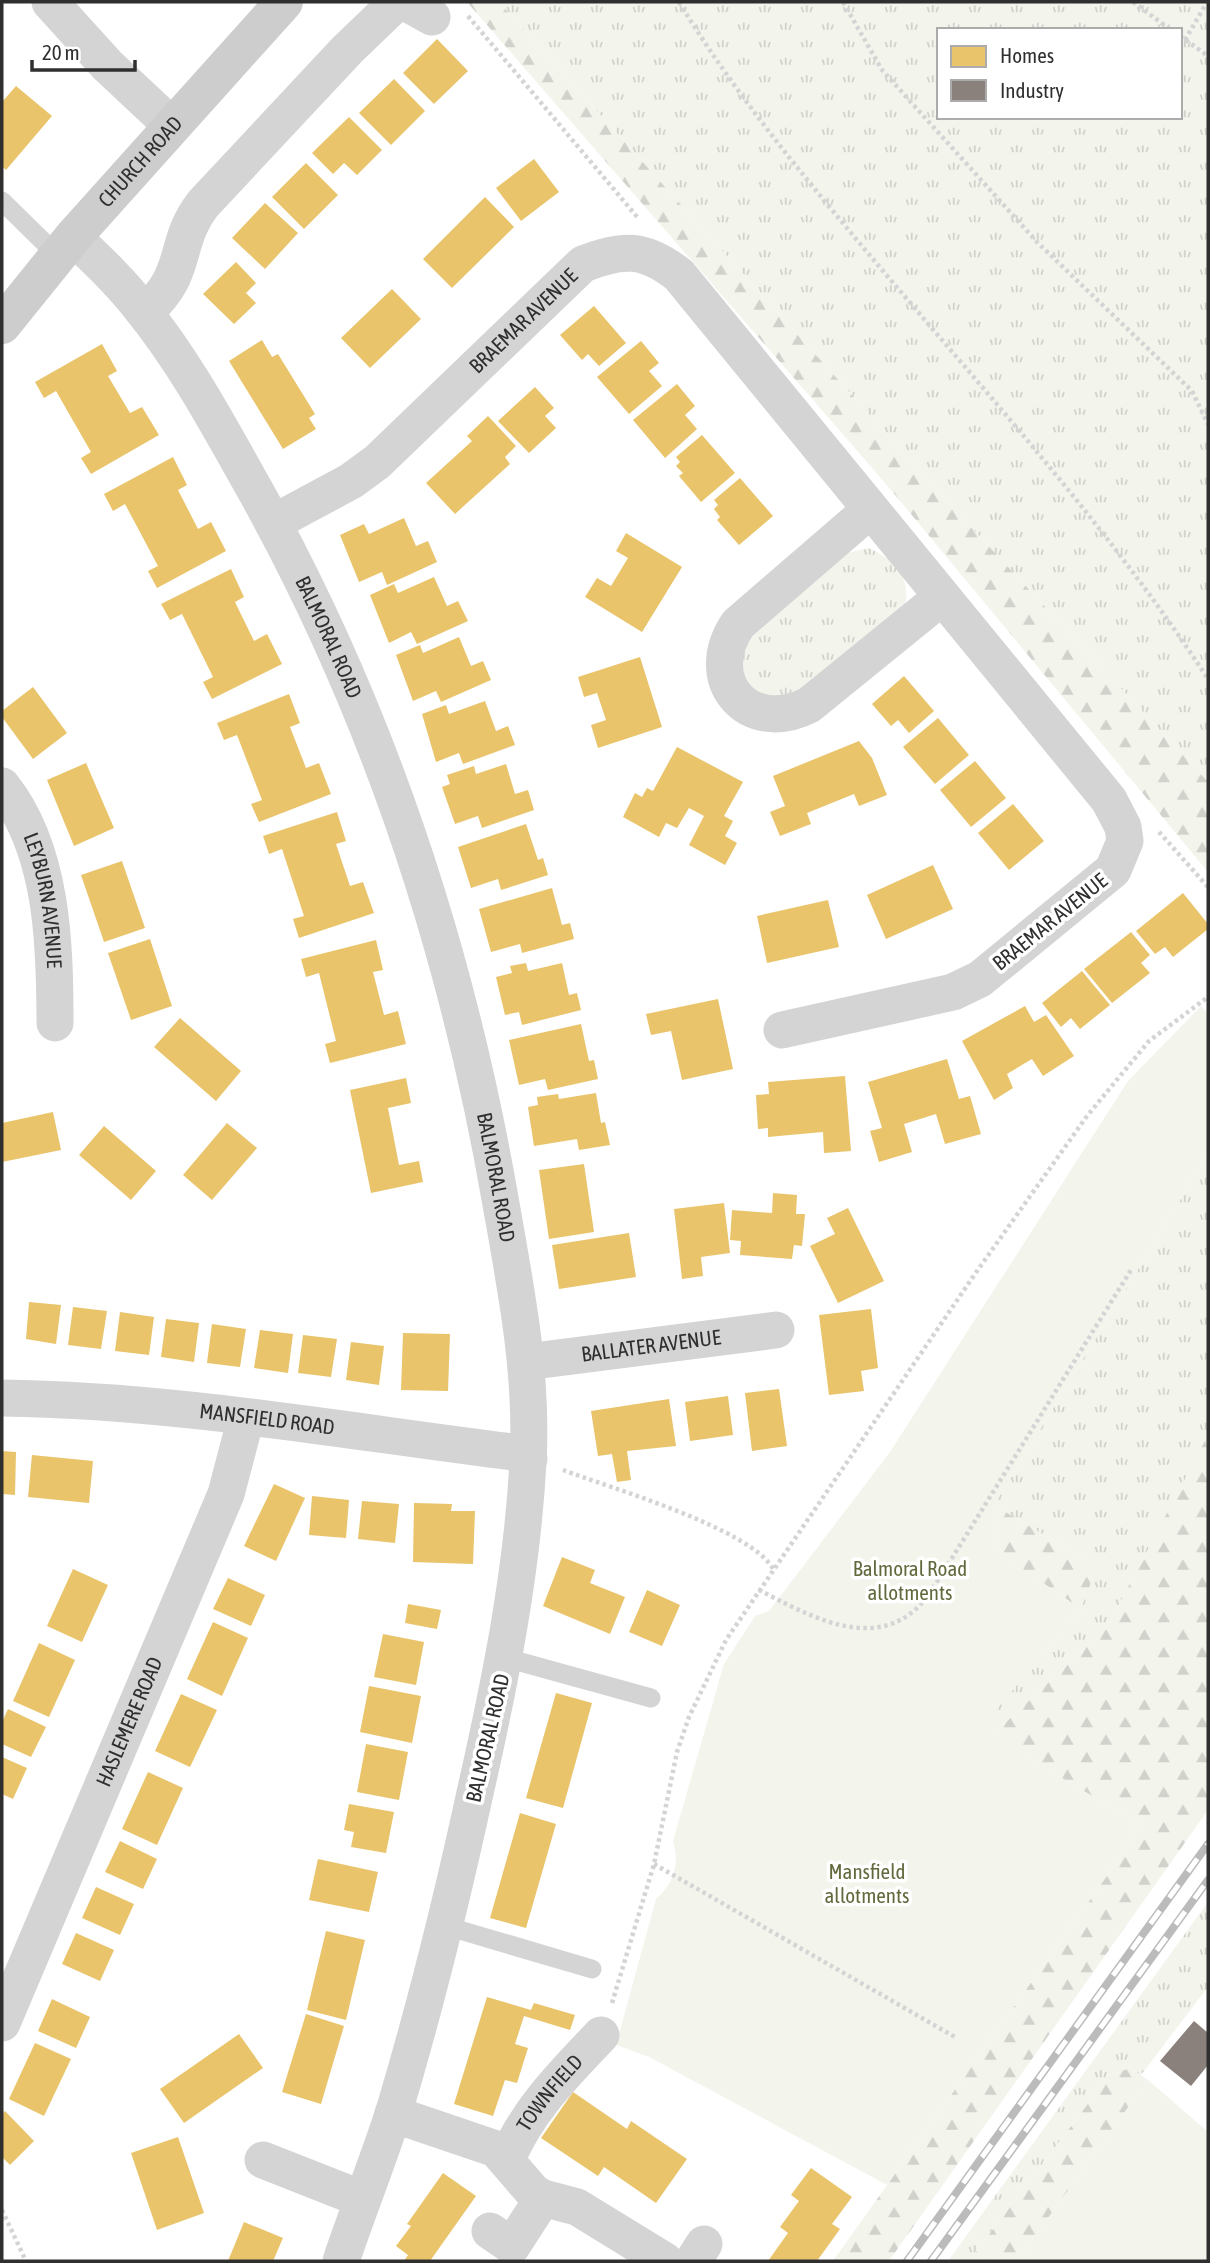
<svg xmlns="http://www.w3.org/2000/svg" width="1210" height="2263" viewBox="0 0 1210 2263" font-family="'Asap Condensed',sans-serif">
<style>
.grass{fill:url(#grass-tufts);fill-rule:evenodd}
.forest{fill:url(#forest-firs)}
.green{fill:#f3f4ec}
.homes{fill:#e9c46a}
.industry{fill:#8a817c}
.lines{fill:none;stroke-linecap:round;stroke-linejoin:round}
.path{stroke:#d4d4d4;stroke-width:4.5;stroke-dasharray:3.5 3.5;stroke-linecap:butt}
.lane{stroke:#d4d4d4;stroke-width:19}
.street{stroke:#d4d4d4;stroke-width:37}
.secondary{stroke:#cdcdcd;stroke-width:38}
.rail-casing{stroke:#bbb;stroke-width:8}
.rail{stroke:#fff;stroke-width:5;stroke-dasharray:16;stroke-linecap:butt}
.labels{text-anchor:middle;stroke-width:7;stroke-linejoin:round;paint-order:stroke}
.street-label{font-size:21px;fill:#2f2f2f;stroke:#fff}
.park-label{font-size:21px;fill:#63693d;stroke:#fff}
</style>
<defs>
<pattern id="grass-tufts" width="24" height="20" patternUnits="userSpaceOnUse" patternTransform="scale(1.75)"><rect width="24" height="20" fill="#f3f4ec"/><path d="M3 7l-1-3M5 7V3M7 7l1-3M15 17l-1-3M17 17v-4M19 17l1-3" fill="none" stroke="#d1d2cb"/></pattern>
<pattern id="forest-firs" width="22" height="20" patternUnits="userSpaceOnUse" patternTransform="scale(1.75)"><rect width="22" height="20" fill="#f3f4ec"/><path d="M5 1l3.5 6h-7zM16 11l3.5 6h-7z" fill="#d1d2cb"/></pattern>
</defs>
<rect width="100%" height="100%" fill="#fff"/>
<!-- grass -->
<g class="grass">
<path d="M499 2H1208V782L955 510ZM939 30H1180V117H939Z"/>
<path d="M868 548C895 559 911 578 905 607L785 703 747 689 739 646 843 554Z"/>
<polygon points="1208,1154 1208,1437 1106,1629 991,1736 979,1729 1081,1609 1084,1559 994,1505"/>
<polygon points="1208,1902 1208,1987 1141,2075 1130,2068 1109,2076 969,2261 948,2261"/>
</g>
<!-- forest -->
<g class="forest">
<polygon points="467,2 499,2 955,510 1208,782 1208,872 886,484"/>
<polygon points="1208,1435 1208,1810 889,2261 833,2261 1116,1863 1139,1824 991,1736 1106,1629"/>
<polygon points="994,1505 1084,1559 1093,1577 1081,1609 1005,1557 998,1543"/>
<polygon points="1130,2068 1148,2080 1017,2261 969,2261 1109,2076"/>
</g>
<!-- green -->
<g class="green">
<path d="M1201 1006 1208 1014V1154L994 1505 998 1543 1005 1557 1081 1609 980 1729 1139 1824 1116 1863 887 2185 649 2057 616 2045 656 1899C674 1883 680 1864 673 1841L724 1664 755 1616 769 1611 890 1452 1128 1081Z"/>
<polygon points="1148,2080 1208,2132 1208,2261 1017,2261"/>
</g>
<!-- homes -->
<g class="homes">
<polygon points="437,39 468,71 434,104 403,73"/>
<polygon points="394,79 425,111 391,145 359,113"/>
<polygon points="16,86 52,116 6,170 2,166 2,102"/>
<polygon points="349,117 382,150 357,175 344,163 333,174 312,153"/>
<polygon points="534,159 559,192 521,221 496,188"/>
<polygon points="306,163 338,195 304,229 272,197"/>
<polygon points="485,197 514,227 452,288 423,259"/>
<polygon points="265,203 298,233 265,269 232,238"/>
<polygon points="236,262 256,283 246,293 256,303 234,324 203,294"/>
<polygon points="392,289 421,319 370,368 341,338"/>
<polygon points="594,306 626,343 599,366 588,354 582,360 560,335"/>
<polygon points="262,340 272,357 278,354 315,414 309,418 316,429 283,449 229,361"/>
<polygon points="641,341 659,363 649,371 662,386 629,414 597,377"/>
<polygon points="102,344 117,371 108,376 130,413 142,407 159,435 91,474 81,458 91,452 56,391 44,398 35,382"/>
<polygon points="677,384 695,406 685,415 697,429 665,458 633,420"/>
<polygon points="535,387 554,408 545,416 556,428 529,453 498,421"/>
<polygon points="488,416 516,446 505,457 510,464 455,514 426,483 472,441 467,436"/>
<polygon points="702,435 735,473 701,502 679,476 683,473 676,466 680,462 676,457"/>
<polygon points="173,457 187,485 178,490 198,529 211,522 226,551 157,588 148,571 158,566 125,504 113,511 104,494"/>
<polygon points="740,478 773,516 739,545 717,520 720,517 714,509 718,505 714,500"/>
<polygon points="404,518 416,546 428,541 437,562 387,585 382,572 359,582 340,535 364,524 369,534"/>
<polygon points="626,533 682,567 642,632 585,597 597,578 611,586 628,558 616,551"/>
<polygon points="231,569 244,597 235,602 254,641 267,634 282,664 212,699 203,682 213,677 182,614 170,620 161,604"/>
<polygon points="434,577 447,606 458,601 468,621 417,644 411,632 389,643 370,595 394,584 398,593"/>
<polygon points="459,637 471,666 483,661 491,680 441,702 436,691 413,701 396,655 420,645 423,653"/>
<polygon points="640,657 662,727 598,748 591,725 606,720 597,693 584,697 578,677"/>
<polygon points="904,676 934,711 909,733 898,720 891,726 872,704"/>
<polygon points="33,687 67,733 33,759 2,717 2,711"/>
<polygon points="289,694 300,723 290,727 306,768 319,763 331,794 259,822 251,804 262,800 237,735 224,740 217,723"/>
<polygon points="485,701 496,731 508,726 515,745 463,764 459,753 436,762 422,714 446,705 449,714"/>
<polygon points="938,718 969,755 935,784 903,747"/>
<polygon points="859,741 872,758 887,795 859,806 854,794 807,813 811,824 780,836 770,812 785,806 773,776"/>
<polygon points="677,747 743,782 724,816 733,821 725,836 737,843 725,865 689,845 704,816 689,808 677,828 666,823 659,837 623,817 635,793 642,797 647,788 653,791"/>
<polygon points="975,761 1006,798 971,827 940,790"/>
<polygon points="86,763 114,828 74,846 47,780"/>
<polygon points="506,764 515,794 528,790 534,810 482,828 478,816 455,824 442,787 450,784 447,775 474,766 476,774"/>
<polygon points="1013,804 1044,841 1009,870 978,833"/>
<polygon points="337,812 346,841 336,844 350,886 363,882 374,913 299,938 293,919 304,916 282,849 269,854 263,836"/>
<polygon points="526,824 538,860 543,858 548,875 501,890 498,879 471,888 458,847"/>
<polygon points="122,861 145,928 104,942 81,875"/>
<polygon points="933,865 953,909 886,939 867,895"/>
<polygon points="552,888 562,925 570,923 574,939 522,953 520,944 491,952 479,909"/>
<polygon points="1183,893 1208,924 1208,929 1173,957 1165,947 1155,954 1136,931"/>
<polygon points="828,900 839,947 767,963 757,916"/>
<polygon points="1131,932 1150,955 1141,963 1150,973 1112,1003 1084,969"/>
<polygon points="150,939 172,1006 131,1020 108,953"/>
<polygon points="376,940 383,970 373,972 384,1015 398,1011 406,1044 330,1063 325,1044 336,1041 319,973 306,977 301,959"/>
<polygon points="526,963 528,971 562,963 569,995 577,993 581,1010 522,1025 519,1012 505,1015 496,977 512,973 510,966"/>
<polygon points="1082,971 1110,1005 1080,1029 1071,1018 1061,1027 1042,1003"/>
<polygon points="718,999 733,1069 682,1080 671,1031 651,1035 646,1014"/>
<polygon points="1025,1006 1034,1022 1046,1015 1074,1056 1043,1076 1032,1059 1007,1074 1013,1088 994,1100 962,1041"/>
<polygon points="180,1018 241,1071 216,1101 154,1047"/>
<polygon points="581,1024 589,1061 594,1060 598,1079 548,1090 545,1079 519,1085 509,1040"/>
<polygon points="947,1059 959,1099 970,1096 981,1134 945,1144 936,1114 904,1124 912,1152 879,1162 870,1131 882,1128 868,1082"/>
<polygon points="845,1076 851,1151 824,1153 823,1132 768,1137 768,1128 758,1129 756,1095 769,1094 768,1082"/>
<polygon points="406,1078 411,1103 388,1108 399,1165 419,1161 423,1182 371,1193 350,1090"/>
<polygon points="596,1093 601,1123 605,1122 610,1145 579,1150 577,1139 534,1146 528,1107 538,1105 537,1097 558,1094 559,1099"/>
<polygon points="53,1112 61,1150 2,1162 2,1123"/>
<polygon points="227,1123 257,1148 212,1200 183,1175"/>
<polygon points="104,1126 156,1171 131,1200 79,1155"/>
<polygon points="584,1164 594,1232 549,1239 539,1170"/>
<polygon points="773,1193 797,1195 796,1214 805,1214 802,1246 794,1245 792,1259 740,1255 741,1241 730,1240 732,1210 772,1213"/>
<polygon points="724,1203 730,1253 701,1257 703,1276 682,1279 674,1209"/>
<polygon points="848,1208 884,1281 838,1303 810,1246 835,1234 827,1218"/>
<polygon points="629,1233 636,1277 559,1289 552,1245"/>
<polygon points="29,1302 61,1305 56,1344 26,1339"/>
<polygon points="73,1307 107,1311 101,1349 68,1345"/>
<polygon points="871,1309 878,1368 861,1371 864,1391 829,1395 819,1315"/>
<polygon points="120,1312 154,1317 149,1355 115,1351"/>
<polygon points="166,1319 199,1323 194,1362 161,1357"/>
<polygon points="212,1324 246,1329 240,1367 207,1363"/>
<polygon points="260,1330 293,1334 288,1373 254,1368"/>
<polygon points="403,1333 450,1334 448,1391 401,1390"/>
<polygon points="303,1335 337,1339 331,1377 298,1373"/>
<polygon points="351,1342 384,1346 379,1385 346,1380"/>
<polygon points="779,1389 787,1446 752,1451 745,1393"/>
<polygon points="728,1396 733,1435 690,1441 685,1402"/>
<polygon points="669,1399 676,1446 627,1451 631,1480 617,1482 612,1454 598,1456 591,1411"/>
<polygon points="2,1451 16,1452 15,1495 2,1494"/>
<polygon points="32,1455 93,1461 89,1503 28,1497"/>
<polygon points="274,1484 305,1498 276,1561 244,1546"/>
<polygon points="312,1496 349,1500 346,1538 309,1535"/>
<polygon points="362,1501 399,1504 395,1543 358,1539"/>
<polygon points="414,1503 452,1504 451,1511 475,1511 473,1564 413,1562"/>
<polygon points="562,1557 595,1570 590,1583 625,1597 610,1634 543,1606"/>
<polygon points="73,1569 108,1585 82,1642 47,1626"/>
<polygon points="228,1578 265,1595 251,1626 213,1609"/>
<polygon points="647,1590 680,1605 662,1646 629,1632"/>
<polygon points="408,1604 441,1610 437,1629 405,1623"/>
<polygon points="213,1622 248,1638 222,1696 187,1679"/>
<polygon points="383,1634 424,1642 416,1685 374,1677"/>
<polygon points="39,1643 75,1660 49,1717 13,1701"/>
<polygon points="369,1686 421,1696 412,1743 360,1732"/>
<polygon points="556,1693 592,1703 563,1808 526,1798"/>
<polygon points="181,1694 217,1710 190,1767 155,1751"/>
<polygon points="8,1709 46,1727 31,1757 2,1744 2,1722"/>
<polygon points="366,1744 408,1752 399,1800 357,1792"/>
<polygon points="2,1757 27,1768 13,1799 2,1794"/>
<polygon points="148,1772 183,1788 157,1845 122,1829"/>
<polygon points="349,1804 394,1812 386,1853 351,1847 354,1832 344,1830"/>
<polygon points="520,1813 556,1824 526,1928 490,1918"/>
<polygon points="120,1841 157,1859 143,1889 105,1872"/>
<polygon points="318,1859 378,1872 369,1912 309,1900"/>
<polygon points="96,1887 134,1904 120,1935 82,1918"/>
<polygon points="326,1931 365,1940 346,2020 307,2010"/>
<polygon points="76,1933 114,1950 100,1981 62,1964"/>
<polygon points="487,1997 531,2010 534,2003 575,2015 570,2030 524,2016 515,2044 528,2048 517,2083 505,2080 493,2116 454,2104"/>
<polygon points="52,1999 90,2017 76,2048 38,2031"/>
<polygon points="306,2014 344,2026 321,2104 282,2092"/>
<polygon points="239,2034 263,2068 184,2123 160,2089"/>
<polygon points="35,2043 71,2059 44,2116 9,2099"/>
<polygon points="573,2092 627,2129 631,2121 687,2159 656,2203 604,2167 598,2176 541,2138"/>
<polygon points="5,2111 34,2141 10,2165 2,2157 2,2114"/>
<polygon points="178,2137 204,2213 157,2230 131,2153"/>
<polygon points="811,2168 852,2197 832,2224 840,2229 817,2261 768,2261 788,2233 780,2227 799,2201 791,2195"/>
<polygon points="443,2173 476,2196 430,2261 404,2261 408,2255 396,2246 411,2226 407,2224"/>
<polygon points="244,2222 283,2238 273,2261 228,2261"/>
</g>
<!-- industry -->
<polygon class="industry" points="1194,2021 1208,2033 1208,2065 1191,2086 1160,2061"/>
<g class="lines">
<!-- path -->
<g class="path">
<path d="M679 2C733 91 800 172 867 252 984 391 1109 527 1208 679"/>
<polyline points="843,2 882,70 1037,242 1192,391 1208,424"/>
<polyline points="1133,2 1171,30"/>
<polyline points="468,16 638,218"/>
<polyline points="1180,36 1208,56"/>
<polyline points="1185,40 1207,2"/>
<polyline points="1159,832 1208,887"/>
<path d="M563 1470C608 1487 752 1529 773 1569"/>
<path d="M759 1590C806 1614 872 1653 919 1606 929 1596 936 1582 944 1571L1131 1270"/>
<polyline points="654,1864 955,2037"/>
<polyline points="612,2003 654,1864 677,1752 689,1717 726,1640 977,1271 1087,1116 1149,1041 1208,997"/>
<polyline points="2,2210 26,2261"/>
</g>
<!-- lane -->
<g class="lane">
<polyline points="2,201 58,256"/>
<polyline points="506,1658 651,1698"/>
<polyline points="446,1926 592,1969"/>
</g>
<!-- street -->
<g class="street">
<polyline points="50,2 107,65 171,125"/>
<polyline points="405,2 432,17"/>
<path id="s1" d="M73 237C96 259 120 281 140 307 185 362 220 428 255 490 378 711 458 955 501 1204 516 1289 533 1375 528 1462 522 1574 500 1683 475 1793 452 1899 426 2004 395 2108 379 2159 358 2210 341 2261"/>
<path d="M145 312C190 273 172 244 203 204L347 50 397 2"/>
<path d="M870 510 738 624C700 680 748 736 809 705L942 597"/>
<path id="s2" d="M273 523 351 481 377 462 583 264C623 248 645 248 679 275L1109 800 1123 827 1125 841 1113 870 980 979 953 992 782 1030"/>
<path id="s3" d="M2 786C53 850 55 945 55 1023"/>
<path id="s4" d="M526 1362 776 1330"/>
<path id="s5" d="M2 1398C172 1400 344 1431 513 1452L529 1459"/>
<path id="s6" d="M2 2023 226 1494 246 1418"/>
<polyline points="393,2114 496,2149 534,2193 543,2198 577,2207 665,2261"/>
<path id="s7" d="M507 2159C528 2109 565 2073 601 2035"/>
<polyline points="263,2160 362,2199"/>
<polyline points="490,2231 512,2246 543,2198"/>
<polyline points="693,2261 704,2244"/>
</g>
<!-- secondary -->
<path class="secondary" id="s8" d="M2 325 73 237 284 2"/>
<!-- rail casing -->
<g class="rail-casing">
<g id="rail">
<polyline points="907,2261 1208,1844"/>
<polyline points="931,2261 1208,1880"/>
</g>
</g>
<!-- rail -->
<use href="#rail" class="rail"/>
</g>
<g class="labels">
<!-- street labels -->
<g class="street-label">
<text dy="7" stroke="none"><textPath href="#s8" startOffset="214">CHURCH ROAD</textPath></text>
<text dy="7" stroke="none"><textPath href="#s2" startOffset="324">BRAEMAR AVENUE</textPath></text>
<text dy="7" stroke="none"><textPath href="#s1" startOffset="478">BALMORAL ROAD</textPath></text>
<text dy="7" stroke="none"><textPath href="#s3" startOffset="124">LEYBURN AVENUE</textPath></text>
<text transform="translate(1050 922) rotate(-39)" y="7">BRAEMAR AVENUE</text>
<text dy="7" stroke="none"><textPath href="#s1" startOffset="1045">BALMORAL ROAD</textPath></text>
<text dy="7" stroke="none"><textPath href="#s4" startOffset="126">BALLATER AVENUE</textPath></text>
<text dy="7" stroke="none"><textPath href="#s5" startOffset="266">MANSFIELD ROAD</textPath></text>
<text dy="7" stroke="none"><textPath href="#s6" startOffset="327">HASLEMERE ROAD</textPath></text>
<text transform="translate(488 1738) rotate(-77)" y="7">BALMORAL ROAD</text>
<text dy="7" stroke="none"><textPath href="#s7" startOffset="79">TOWNFIELD</textPath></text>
</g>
<!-- park labels -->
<g class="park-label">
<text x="910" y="1576">Balmoral Road<tspan x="910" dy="24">allotments</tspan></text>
<text x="867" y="1879">Mansfield<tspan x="867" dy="24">allotments</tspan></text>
</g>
</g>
<!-- border -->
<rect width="1210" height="2263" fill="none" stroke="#2f2f2f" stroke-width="7"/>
<!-- legend -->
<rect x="937" y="28" width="245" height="91" fill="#ffffff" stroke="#acacac" stroke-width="2"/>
<rect x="951" y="46" width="35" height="21" fill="#e9c46a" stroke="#acacac" stroke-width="2"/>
<text x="1000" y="63" font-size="21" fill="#2f2f2f">Homes</text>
<rect x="951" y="80" width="35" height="21" fill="#8a817c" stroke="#acacac" stroke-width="2"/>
<text x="1000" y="98" font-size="21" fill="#2f2f2f">Industry</text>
<!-- scale -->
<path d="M32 60v10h103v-10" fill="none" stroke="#2f2f2f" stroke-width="3.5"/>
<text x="42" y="60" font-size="21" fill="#2f2f2f" stroke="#ffffff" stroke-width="5" paint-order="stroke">20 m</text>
</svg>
